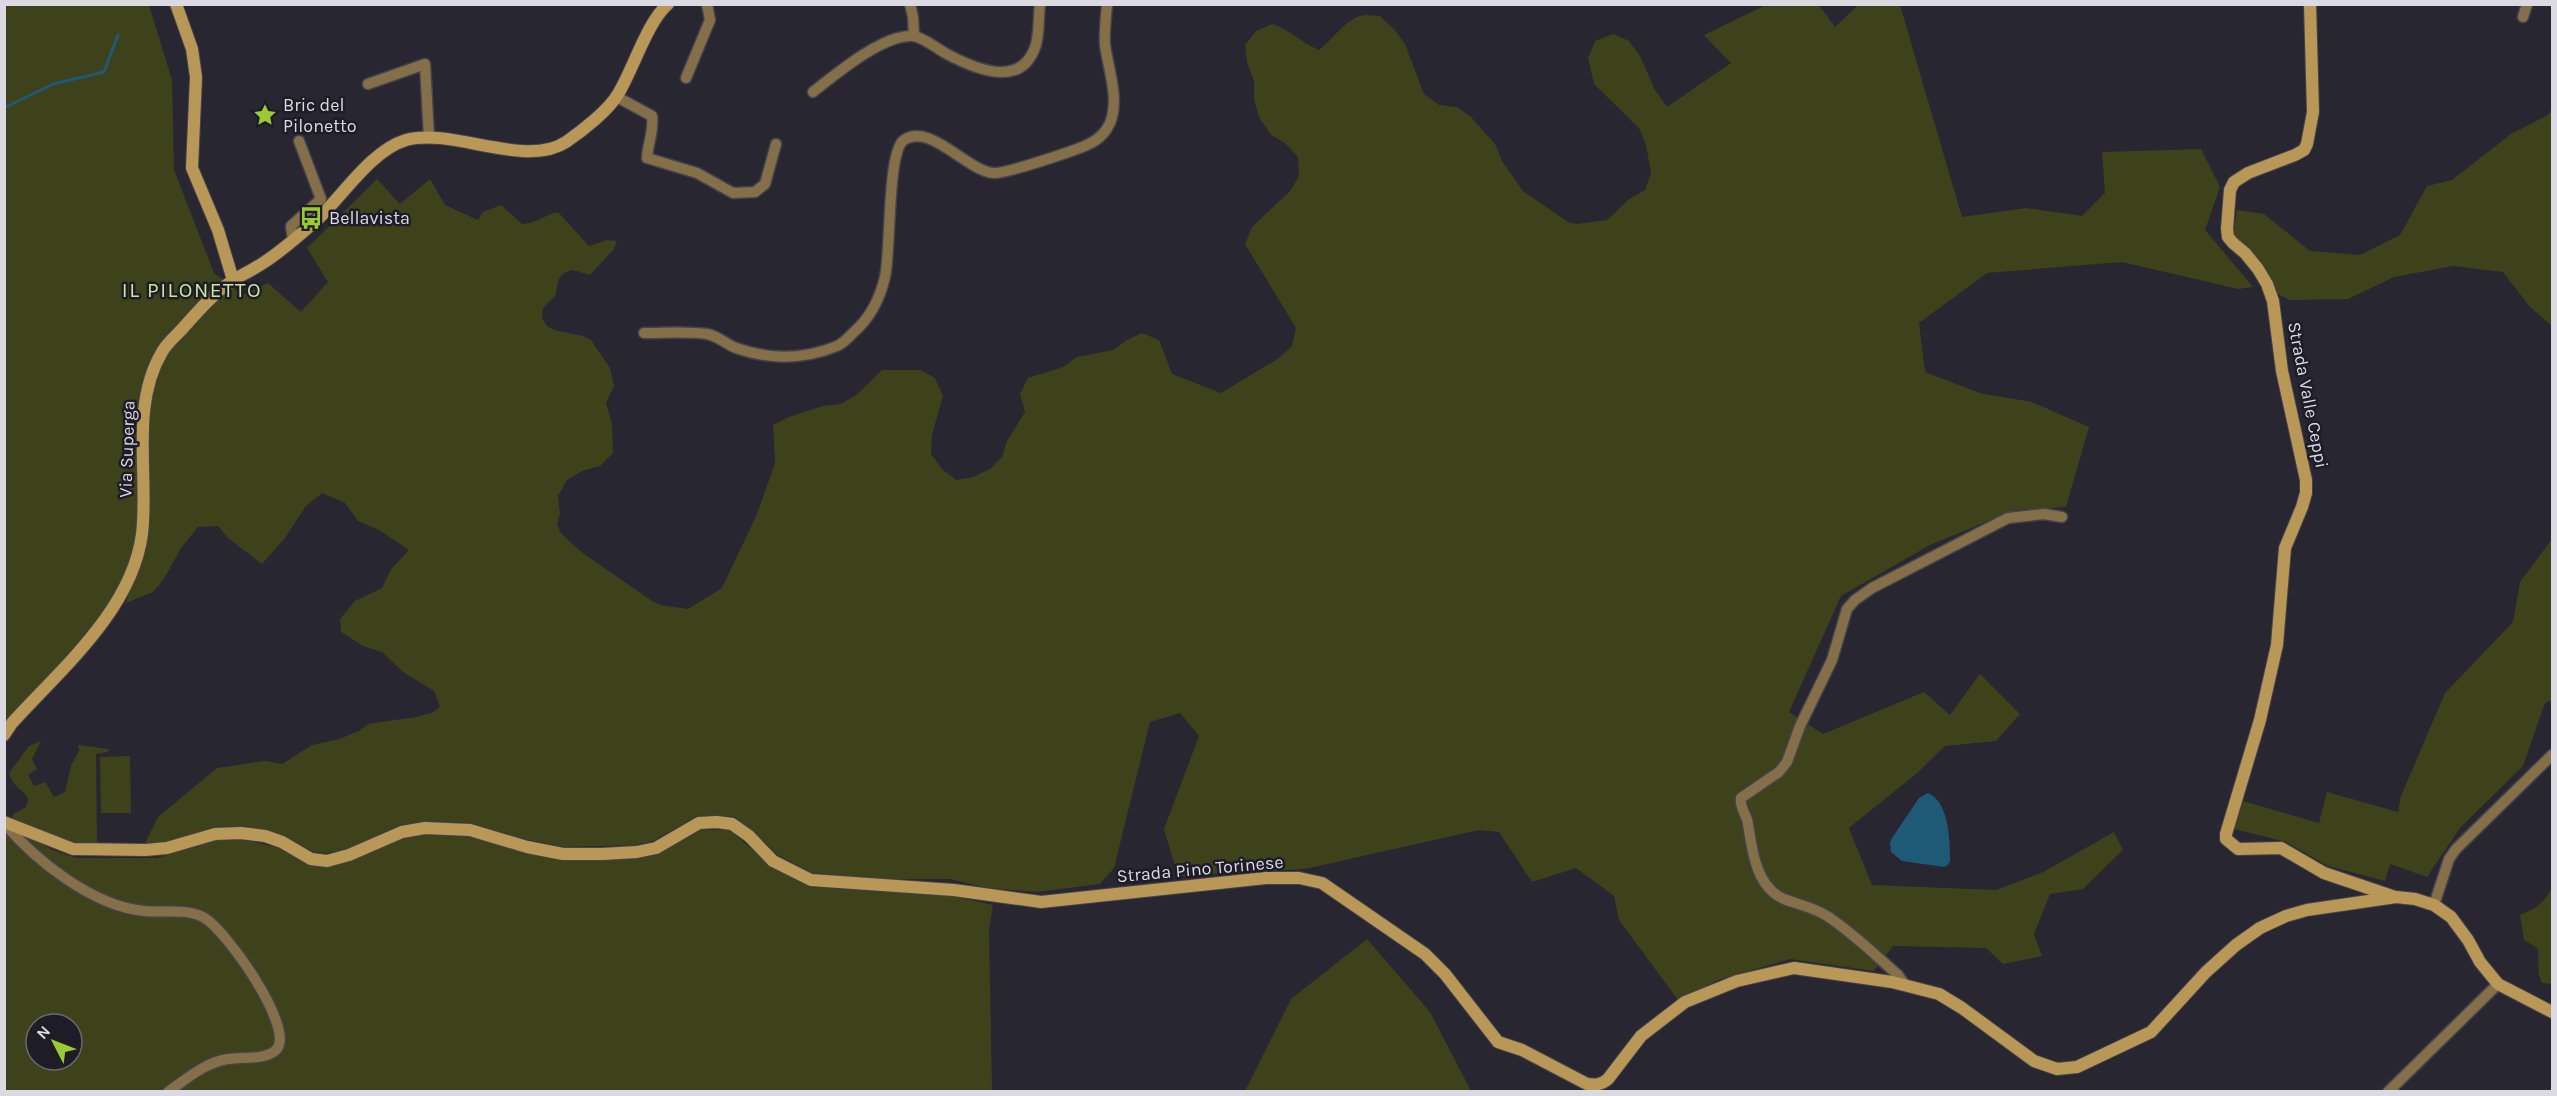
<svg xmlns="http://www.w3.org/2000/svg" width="2557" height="1096" viewBox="0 0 2557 1096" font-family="Karla,sans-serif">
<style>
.green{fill:#3e421b;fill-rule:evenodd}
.water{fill:#1e5975}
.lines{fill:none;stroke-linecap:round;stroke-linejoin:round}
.stream{stroke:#1e5975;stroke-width:3}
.street-casing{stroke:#44434d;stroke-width:13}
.secondary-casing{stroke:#44434d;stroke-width:14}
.street{stroke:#846f48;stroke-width:10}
.secondary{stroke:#b99757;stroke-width:12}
.labels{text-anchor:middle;stroke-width:5;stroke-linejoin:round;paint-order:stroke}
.poi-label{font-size:18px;fill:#dbdae2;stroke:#1e1d27;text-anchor:start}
.street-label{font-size:18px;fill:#dbdae2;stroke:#1e1d27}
.quarter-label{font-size:21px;letter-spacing:1.5px;fill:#c8e59d;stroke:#1e1d27}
</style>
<rect width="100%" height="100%" fill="#272631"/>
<!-- green -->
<g class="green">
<polygon points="5,5 149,5 172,80 174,170 214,273 226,282 151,369 138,533 122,596 5,726"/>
<path d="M1766 5H1819L1835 27 1858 5H1900L1962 217 2026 208 2082 216 2105 193 2102 152 2201 149 2220 187 2205 230 2253 287 2238 289 2122 262 1987 273 1919 323 1925 372 1980 393 2032 402 2089 427 2066 507 2015 510 1930 545 1841 596 1789 712 1823 734 1924 692 1950 715 1980 674 2020 714 1996 741 1945 746 1916 774 1849 828 1872 885 1996 890 2043 872 2114 832 2123 850 2083 889 2050 894 2034 934 2042 956 2003 964 1986 948 1893 946 1874 971 1790 959 1718 980 1678 1000 1619 920 1614 896 1576 868 1532 882 1499 832 1479 830 1305 869 1178 876 1164 829 1199 736 1180 713 1150 722 1114 868 1100 884 1037 892 987 888 950 879H890L813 873 778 855 753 831 735 817 717 815 697 816 653 841 636 845 564 847 528 840 471 823 425 821 400 825 346 849 327 853 314 852 285 836 267 830 242 826 214 827 142 849 158 817 217 768 265 761 282 764 312 745 339 739 359 731 368 724 416 717 431 713 440 707 434 691 403 672 382 652 363 646 341 632 340 619 355 601 382 588 391 569 409 550 379 530 358 521 345 503 322 493 306 506 285 538 262 564 228 538 218 526 198 527 181 548 164 579 153 592 126 603 145 534 148 410C151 392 155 368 165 352 181 327 210 307 232 287L243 295 268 283 301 312 328 282 307 248 377 179 400 204 430 179 445 205 478 220 483 212 501 205 522 224C536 224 544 215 558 212L589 246 607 240 617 241 614 249 590 275 573 270 565 272 559 278 555 296 543 308 542 318 547 326 554 330 583 336 591 340 610 368 614 386 606 403 612 423 613 453 600 466 582 471 567 480 558 496 560 514 557 523 560 532 580 551 652 601 660 605 688 609 722 588 757 514 775 463 773 425 789 417 823 406 841 404 856 395 882 370H920L935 378 943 396 932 435 931 454 942 469 956 480 973 477 990 469 1002 457 1007 441 1025 412 1020 394 1028 378 1063 367 1077 357 1113 350 1127 340 1142 333 1159 340 1172 374 1221 393 1279 358 1292 346 1296 328 1245 244 1252 227 1290 191 1299 176 1298 157 1285 143 1271 135 1260 119 1254 100V81L1247 62 1245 45 1256 31 1272 24C1291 30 1300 42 1319 50 1332 40 1344 21 1360 16 1366 14 1374 16 1380 16L1394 29 1405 44 1424 94 1439 105 1457 107 1471 117 1495 144 1502 161 1523 191 1568 222 1577 224 1607 220 1628 200 1645 190 1651 173 1646 145 1639 128 1594 84 1588 58 1595 41 1613 34 1629 41 1640 56 1655 90 1667 107 1731 63 1704 35Z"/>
<polygon points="2552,109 2552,326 2530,307 2503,272 2453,266 2394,277 2348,299 2289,300 2278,294 2255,259 2233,236 2237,210 2264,214 2310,251 2360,255 2400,235 2427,186 2452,180 2511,134 2548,115"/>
<polygon points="2552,539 2552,700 2545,703 2523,766 2460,828 2427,877 2390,864 2385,881 2328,866 2286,842 2234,829 2243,801 2319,823 2327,792 2398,812 2401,796 2445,693 2513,622 2520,582"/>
<path d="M41 741 32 759 37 769 28 775 34 786 45 782 54 797 65 792 71 766 79 751 78 745 109 749 108 752 96 754 97 847 75 845 12 818 14 812 16 813 26 807 28 800C24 788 14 790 9 773L29 746Z"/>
<polygon points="130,756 131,813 101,813 100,757"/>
<path d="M4 827 25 840 27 837 55 851 77 858H157L216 840 241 839 280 848 309 865 328 867 351 861 404 838 426 835 469 836 525 853 563 860H602L638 858 658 853 701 830H730L770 866 810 887 953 896 993 905 989 931 992 1091H5ZM36 1024H72V1060H36Z"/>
<path d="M2552 887V984L2542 983C2535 970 2541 962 2537 948L2524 940 2520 915C2537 908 2544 903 2552 887Z"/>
<polygon points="1367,939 1430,1012 1471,1091 1245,1091 1291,999"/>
</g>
<!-- water -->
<path class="water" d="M1928 793C1949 802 1950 840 1950 861L1948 865 1944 867 1902 861 1891 852 1890 843 1892 838 1919 798Z"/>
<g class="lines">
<!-- stream -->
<polyline class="stream" points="4,108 53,84 104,72 118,35"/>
<!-- street casing -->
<g class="street-casing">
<g id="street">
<polyline points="910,4 913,17 914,36"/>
<polyline points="2523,17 2527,4"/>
<polyline points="686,78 710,20 707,4"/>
<polyline points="368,84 425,64 429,137"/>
<path d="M813 92C836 74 883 34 913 36 923 37 936 48 945 53 971 67 1018 89 1034 50 1040 38 1038 18 1040 4"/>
<path d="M617 97 652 116C654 134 648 141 647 158L697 173 733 193 755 192 765 184 776 144"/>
<polyline points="293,239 291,226 321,199 299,141"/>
<path d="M644 333C665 333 687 331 707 334 718 336 726 344 736 348 770 360 803 360 837 346 844 343 849 337 854 332 870 318 880 298 885 277 891 252 887 151 904 140 930 122 968 172 994 173 1005 174 1077 150 1089 144 1100 139 1109 129 1112 117 1118 95 1108 67 1105 45 1104 32 1106 18 1107 4"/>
<path d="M4 823C36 861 93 906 144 911 163 913 185 908 203 917 225 928 297 1030 276 1050 266 1060 241 1057 228 1059 206 1062 186 1079 168 1092"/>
<polyline points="2434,905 2449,859 2456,849 2552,755"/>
<path d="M1905 985 1898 975C1875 955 1852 932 1827 916 1813 907 1799 905 1784 899 1756 887 1752 850 1748 824 1747 814 1739 808 1741 798L1779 772 1787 762 1800 726 1832 660 1847 609 1855 600 1872 588 2008 518 2044 514 2062 517"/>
<polyline points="2388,1092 2498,984"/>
</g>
</g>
<!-- secondary casing -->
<g class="secondary-casing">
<g id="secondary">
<polyline points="176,4 192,49 196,77 192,168 218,230 233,280"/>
<polyline points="2310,4 2313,112 2307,144 2304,150 2295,155 2248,173 2234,182 2230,190 2227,229 2228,237 2233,243 2245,253 2258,269 2267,284 2273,301 2282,371 2306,480 2306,493 2302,507 2285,548 2277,645 2260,720 2226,834 2226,839 2238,849 2281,848 2324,873 2395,897"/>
<path d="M4 735 12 723C61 669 132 610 142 534 149 475 130 406 162 352 167 343 177 335 183 328 199 310 215 292 235 279 244 274 254 269 263 263 282 251 301 234 318 219 343 195 372 150 406 140 452 127 525 169 566 142 582 131 609 110 618 94 633 70 647 22 668 4"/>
<path d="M4 822 73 849 146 850 167 848 215 834 241 833 265 836 282 842 311 859 327 861 349 855 402 832 425 828 470 830 527 847 563 854H602L637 852 656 848 699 823 717 822 732 824 749 836 773 861 811 880 954 890 1041 902 1266 878H1299L1322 883 1425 954 1445 974 1498 1042 1522 1050 1587 1084C1596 1085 1601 1085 1608 1079L1641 1036 1685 1002 1737 981 1794 968 1892 982 1939 994 1962 1008 2034 1061 2057 1069 2077 1067 2151 1032 2206 972 2236 945 2260 928 2286 916 2307 910 2396 897 2415 899 2434 905 2451 917 2468 940 2480 962 2498 984 2552 1012"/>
</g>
</g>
<!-- street -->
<use href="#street" class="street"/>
<!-- secondary -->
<use href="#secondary" class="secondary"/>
</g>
<!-- icons -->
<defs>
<g id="sight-bare" transform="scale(1.8)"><path d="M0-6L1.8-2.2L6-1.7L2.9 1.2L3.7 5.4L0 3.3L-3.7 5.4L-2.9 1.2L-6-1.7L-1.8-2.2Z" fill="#9acb34" stroke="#1e1d27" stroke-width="2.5" paint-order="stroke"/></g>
<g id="bus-bare" transform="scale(1.8)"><path d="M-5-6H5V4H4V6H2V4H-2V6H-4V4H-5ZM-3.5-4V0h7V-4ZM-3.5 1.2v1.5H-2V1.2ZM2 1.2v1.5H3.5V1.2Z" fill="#9acb34" stroke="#1e1d27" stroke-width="2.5" paint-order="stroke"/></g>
</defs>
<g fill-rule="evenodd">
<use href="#sight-bare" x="265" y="115"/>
<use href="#bus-bare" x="311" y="218"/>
</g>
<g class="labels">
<!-- poi labels -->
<g class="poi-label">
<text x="283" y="111">Bric del<tspan x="283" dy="21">Pilonetto</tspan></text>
<text x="329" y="224">Bellavista</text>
</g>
<!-- street labels -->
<g class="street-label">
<text transform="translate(2308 395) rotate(79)" y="6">Strada Valle Ceppi</text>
<text transform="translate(127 449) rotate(-88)" y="6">Via Superga</text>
<text transform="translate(1200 869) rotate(-5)" y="6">Strada Pino Torinese</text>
</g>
<!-- quarter labels -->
<g class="quarter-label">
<text x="192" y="297">IL PILONETTO</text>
</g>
</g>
<!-- border -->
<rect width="2557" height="1096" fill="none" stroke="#dbdae2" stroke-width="12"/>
<!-- north arrow -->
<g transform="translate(54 1042) rotate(312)"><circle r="28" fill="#1e1d27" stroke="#6a6972" stroke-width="1.5"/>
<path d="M0-4.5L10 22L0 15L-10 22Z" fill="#9acb34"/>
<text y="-9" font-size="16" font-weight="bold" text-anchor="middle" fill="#dbdae2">N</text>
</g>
</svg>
